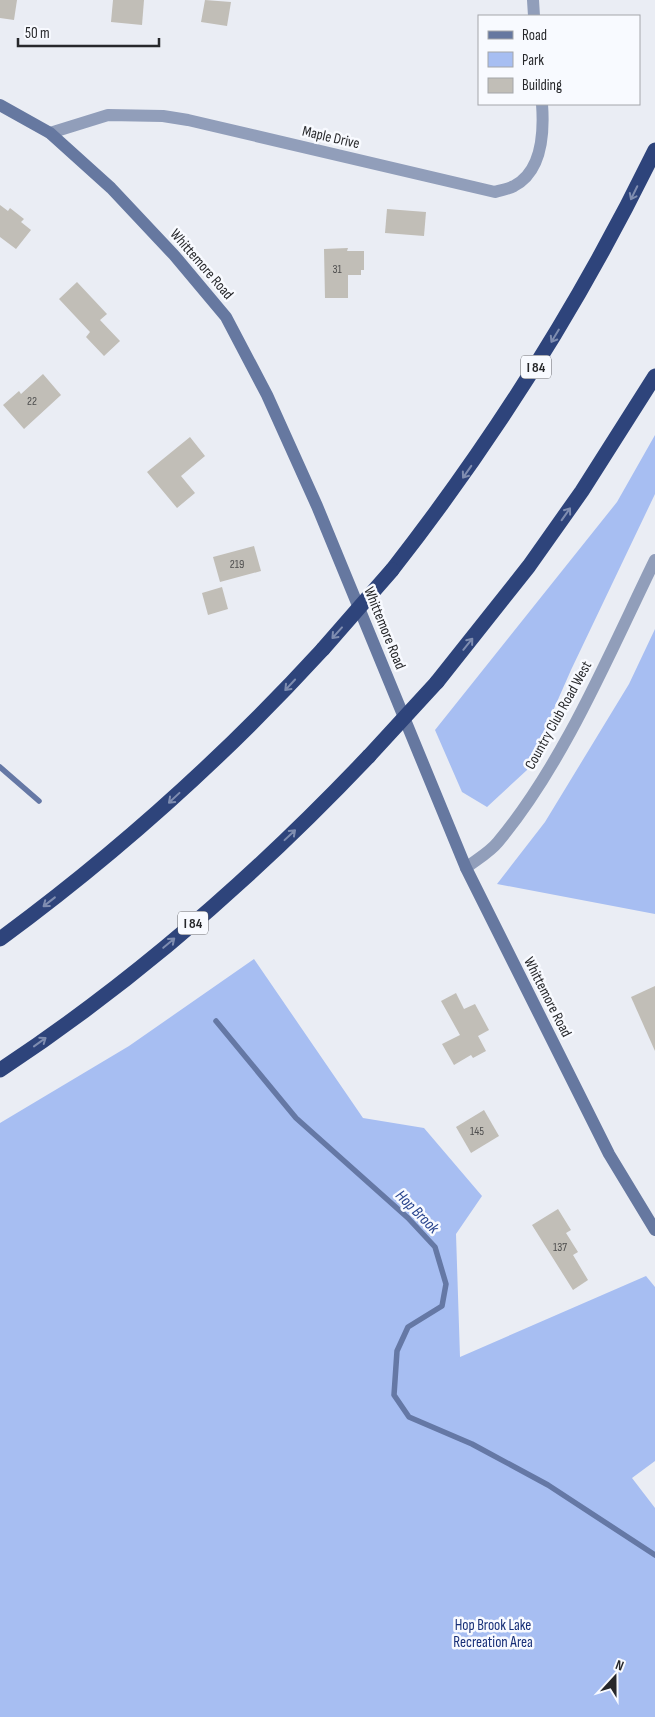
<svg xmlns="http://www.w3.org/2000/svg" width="655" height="1717" viewBox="0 0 655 1717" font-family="'Sofia Sans Condensed',sans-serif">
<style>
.green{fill:#a7bef2}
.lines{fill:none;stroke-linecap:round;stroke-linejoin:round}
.stream{stroke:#6578a5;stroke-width:5.5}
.building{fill:#c1beb7}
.street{stroke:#919eba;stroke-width:12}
.secondary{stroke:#6678a0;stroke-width:12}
.highway{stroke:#2e447b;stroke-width:15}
.highway-bridge{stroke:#2e447b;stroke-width:15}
.oneway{stroke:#7f8db0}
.labels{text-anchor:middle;stroke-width:5;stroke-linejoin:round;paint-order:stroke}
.number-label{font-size:12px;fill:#4e4e4e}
.shield{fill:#f8faff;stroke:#66676b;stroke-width:1}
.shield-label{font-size:14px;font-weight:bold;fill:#27282b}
.street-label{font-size:15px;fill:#27282b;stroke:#f8faff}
.park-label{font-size:15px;fill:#183078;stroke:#f8faff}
.water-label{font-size:16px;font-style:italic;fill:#27438d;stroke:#f8faff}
</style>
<rect width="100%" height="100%" fill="#eaedf4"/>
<!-- green -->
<g class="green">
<polygon points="655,435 655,494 571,670 527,770 487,807 462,792 435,730 617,502"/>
<polygon points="655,629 655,914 497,884 545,822 629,684"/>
<polygon points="254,959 363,1118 424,1128 482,1196 456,1234 460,1357 646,1276 655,1287 655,1461 632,1478 655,1508 655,1717 0,1717 0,1123 129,1046"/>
</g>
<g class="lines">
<!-- stream -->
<g class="stream">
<polyline points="0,767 39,801"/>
<polyline points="216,1021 296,1118 408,1218 435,1247 446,1284 442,1306 408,1327 397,1351 394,1395 409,1417 472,1444 548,1485 655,1555"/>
</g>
</g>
<!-- building -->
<g class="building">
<polygon points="0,0 17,0 14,20 0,18"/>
<polygon points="113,0 144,0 142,25 111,22"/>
<polygon points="205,0 231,2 227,26 201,22"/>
<polygon points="0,205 8,211 10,208 24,219 21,222 31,230 16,249 0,237"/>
<polygon points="387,209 426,212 424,236 385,233"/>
<polygon points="348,248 347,251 364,251 364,270 361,270 361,275 348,275 348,298 325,298 324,249"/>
<polygon points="77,282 107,314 100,320 120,341 104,356 86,337 90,332 59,299"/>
<polygon points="43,374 61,395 24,429 3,405 19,391 21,394"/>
<polygon points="190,437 205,456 181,476 195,493 177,508 147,472"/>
<polygon points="254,546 261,571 220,582 213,557"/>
<polygon points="222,587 228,609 208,615 202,593"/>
<polygon points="655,986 655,1051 631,997"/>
<polygon points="456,993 464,1009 475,1004 489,1030 478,1036 486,1051 473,1058 471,1055 454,1065 442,1044 460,1035 441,1001"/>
<polygon points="484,1110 499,1136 471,1153 456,1127"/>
<polygon points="558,1209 571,1230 566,1233 578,1252 573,1255 588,1280 573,1290 532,1225"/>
</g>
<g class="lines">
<!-- street -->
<g class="street">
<polyline points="533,0 534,16"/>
<path d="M50 133 108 115 163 116 188 120 495 192C501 190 509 189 514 186 543 171 544 131 542 104"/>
<path d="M466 868C476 860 490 852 498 842 564 763 610 652 655 560"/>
</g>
<!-- secondary -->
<polyline class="secondary" points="0,105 50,133 111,188 174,255 226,317 267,395 317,506 466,868 609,1154 655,1230"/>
<!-- highway -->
<g class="highway">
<path d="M392 570C496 437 581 302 655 150"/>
<polyline points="437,682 529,566 582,491 655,376"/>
<path d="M0 939C117 853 225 756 323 649"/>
<path d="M0 1070C135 981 258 873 369 756"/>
</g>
<!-- highway-bridge -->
<g class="highway-bridge">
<polyline points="323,649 392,570"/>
<polyline points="369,756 437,682"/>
</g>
</g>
<!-- one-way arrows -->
<defs><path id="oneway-shaft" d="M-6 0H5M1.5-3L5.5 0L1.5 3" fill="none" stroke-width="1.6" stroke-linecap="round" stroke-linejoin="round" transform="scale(1.25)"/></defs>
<g class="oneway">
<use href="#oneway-shaft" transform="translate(634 193) rotate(116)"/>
<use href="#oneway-shaft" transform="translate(555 336) rotate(121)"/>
<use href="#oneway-shaft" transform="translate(467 472) rotate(125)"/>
<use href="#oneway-shaft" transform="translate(566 514) rotate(-55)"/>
<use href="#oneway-shaft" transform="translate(337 633) rotate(132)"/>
<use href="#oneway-shaft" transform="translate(468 644) rotate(-51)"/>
<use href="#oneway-shaft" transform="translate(290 685) rotate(133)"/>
<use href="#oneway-shaft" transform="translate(174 798) rotate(137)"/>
<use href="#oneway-shaft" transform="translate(290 835) rotate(-43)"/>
<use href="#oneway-shaft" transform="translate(49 902) rotate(142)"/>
<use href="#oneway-shaft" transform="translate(169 943) rotate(-40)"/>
<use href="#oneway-shaft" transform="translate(40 1042) rotate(-36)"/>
</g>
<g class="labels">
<!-- number labels -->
<g class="number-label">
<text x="337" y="273">31</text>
<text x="32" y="405">22</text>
<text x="237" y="568">219</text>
<text x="477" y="1135">145</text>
<text x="560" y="1251">137</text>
</g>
<!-- shield labels -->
<g class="shield">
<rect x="521" y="355.5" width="30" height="23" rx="4"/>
<rect x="178" y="911.5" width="30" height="23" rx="4"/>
</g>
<g class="shield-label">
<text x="536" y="372">I 84</text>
<text x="193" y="928">I 84</text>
</g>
<!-- street labels -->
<g class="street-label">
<text transform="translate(331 137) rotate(13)" y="5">Maple Drive</text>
<text transform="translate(202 264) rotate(49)" y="5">Whittemore Road</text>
<text transform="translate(385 628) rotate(68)" y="5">Whittemore Road</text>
<text transform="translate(558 715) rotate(-61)" y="5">Country Club Road West</text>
<text transform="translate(548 997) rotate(63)" y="5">Whittemore Road</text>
</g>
<!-- park labels -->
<g class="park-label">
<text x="493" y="1630">Hop Brook Lake<tspan x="493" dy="17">Recreation Area</tspan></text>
</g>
<!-- water labels -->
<g class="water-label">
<text transform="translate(418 1211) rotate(45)" y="6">Hop Brook</text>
</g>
</g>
<!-- legend -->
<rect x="478" y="15" width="162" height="90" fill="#f8faff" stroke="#a4a6aa"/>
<rect x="488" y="31" width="25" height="8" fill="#6678a0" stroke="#a4a6aa"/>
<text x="522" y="40" font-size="15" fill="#27282b">Road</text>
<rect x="488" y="52" width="25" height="15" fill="#a7bef2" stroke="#a4a6aa"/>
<text x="522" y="65" font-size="15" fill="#27282b">Park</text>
<rect x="488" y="78" width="25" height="15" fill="#c1beb7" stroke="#a4a6aa"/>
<text x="522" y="90" font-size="15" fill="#27282b">Building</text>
<!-- north arrow -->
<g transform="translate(615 1677) rotate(21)" stroke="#f8faff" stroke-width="4" paint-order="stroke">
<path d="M0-4L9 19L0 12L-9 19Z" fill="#27282b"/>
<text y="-8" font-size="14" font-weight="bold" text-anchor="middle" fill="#27282b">N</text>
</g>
<!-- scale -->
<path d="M18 38v8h141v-8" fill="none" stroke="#27282b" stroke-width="2.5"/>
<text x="25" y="38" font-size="15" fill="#27282b" stroke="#f8faff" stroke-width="4" paint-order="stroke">50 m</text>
</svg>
